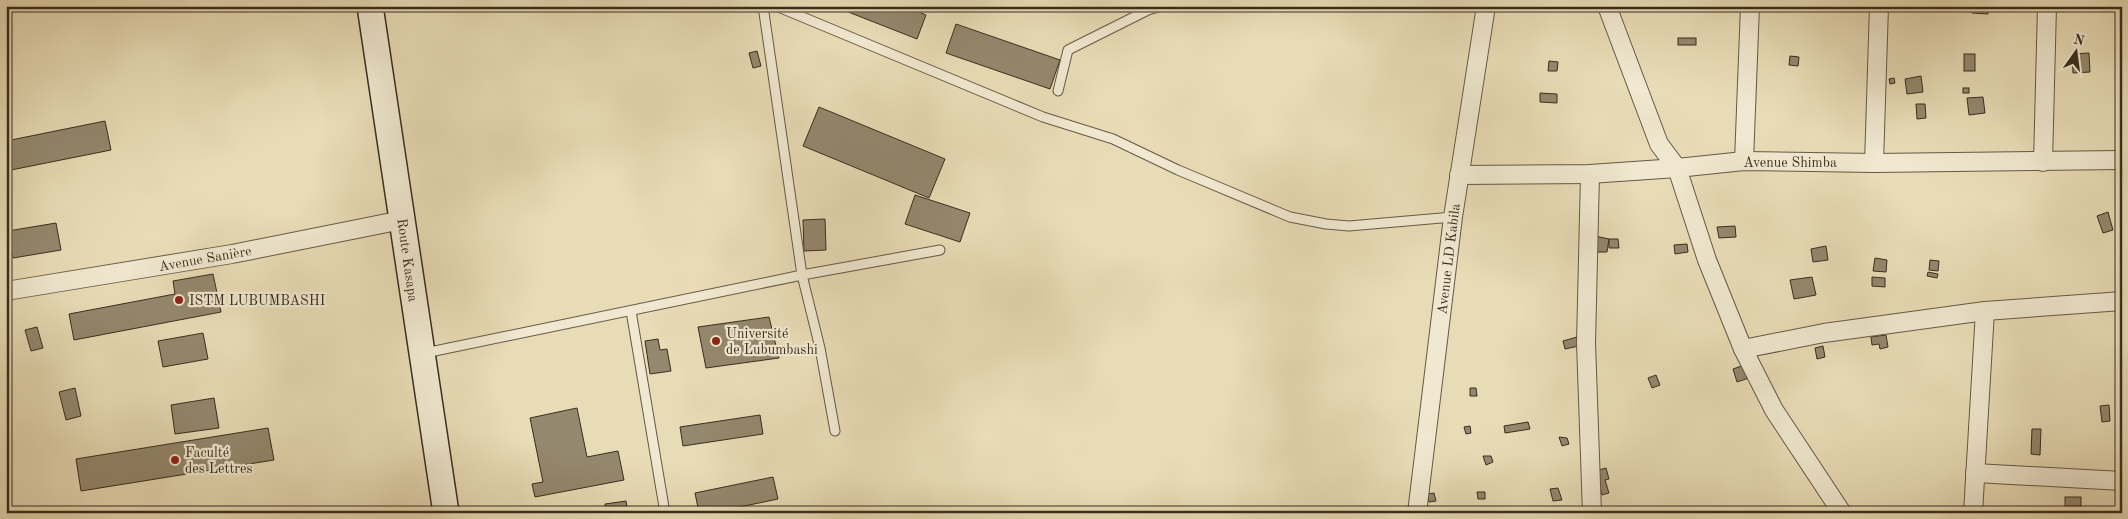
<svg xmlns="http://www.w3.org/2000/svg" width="2128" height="519" viewBox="0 0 2128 519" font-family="'Old Standard TT',serif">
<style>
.building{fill:#94886e;stroke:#3a2d1f}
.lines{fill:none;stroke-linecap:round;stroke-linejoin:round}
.lane-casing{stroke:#665945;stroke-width:11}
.street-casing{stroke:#665945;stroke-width:20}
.secondary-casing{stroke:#3a2d1f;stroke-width:28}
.lane{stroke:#f0e8d0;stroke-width:9}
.street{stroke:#f0e8d0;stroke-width:18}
.secondary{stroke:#f0e8d0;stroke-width:25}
.poi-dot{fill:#8f2418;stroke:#f0e8d0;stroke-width:2}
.labels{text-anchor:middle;stroke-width:4.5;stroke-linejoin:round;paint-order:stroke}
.street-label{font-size:14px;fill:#3a2d1f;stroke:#f0e8d0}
.poi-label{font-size:14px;fill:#3a2d1f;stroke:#f0e8d0;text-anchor:start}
</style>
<rect width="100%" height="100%" fill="#e8dcb6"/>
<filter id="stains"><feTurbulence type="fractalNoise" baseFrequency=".004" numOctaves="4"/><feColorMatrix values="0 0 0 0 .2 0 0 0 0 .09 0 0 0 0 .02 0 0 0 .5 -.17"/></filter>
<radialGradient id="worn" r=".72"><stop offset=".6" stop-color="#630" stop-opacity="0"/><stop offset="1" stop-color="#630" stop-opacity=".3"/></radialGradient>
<!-- building -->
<g class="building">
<polygon points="833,6 905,6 926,15 917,39"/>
<polygon points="1972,6 1989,6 1988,14 1972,13"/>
<polygon points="956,24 1060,60 1050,89 946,53"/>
<rect x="1678" y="38" width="18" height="7"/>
<polygon points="757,51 761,66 753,68 749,53"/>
<polygon points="2089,53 2090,72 2073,73 2072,54"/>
<rect x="1964" y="54" width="11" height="17"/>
<polygon points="1790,56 1799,57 1798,66 1789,65"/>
<polygon points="1549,61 1558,62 1557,71 1548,71"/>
<polygon points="1921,76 1923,92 1907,94 1905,79"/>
<polygon points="1894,78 1895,83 1890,84 1889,79"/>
<rect x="1963" y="88" width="6" height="5"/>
<polygon points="1540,93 1557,94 1557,103 1540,102"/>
<polygon points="1983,97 1985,113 1969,115 1967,98"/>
<polygon points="1916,104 1925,104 1926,118 1917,119"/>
<polygon points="819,107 945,159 929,198 803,146"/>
<polygon points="105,121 111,150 6,171 6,141"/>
<polygon points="915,195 970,213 960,242 905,224"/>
<polygon points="2108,212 2113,230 2103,233 2097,216"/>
<polygon points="825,219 826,250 804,251 803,220"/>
<polygon points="56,223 61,250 13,258 8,231"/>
<polygon points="1735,226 1736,237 1719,238 1717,227"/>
<polygon points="1595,236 1609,239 1607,252 1595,252"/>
<polygon points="1609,239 1618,239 1619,248 1609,248"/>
<polygon points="1687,244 1688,252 1675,254 1674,245"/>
<polygon points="1826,246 1828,260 1813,262 1811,249"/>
<polygon points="1875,258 1887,260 1886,272 1873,271"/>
<polygon points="1930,260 1939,261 1938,271 1929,270"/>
<polygon points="1928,272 1938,274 1937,278 1927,276"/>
<polygon points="213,274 221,312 74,340 69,314 175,294 173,281"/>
<polygon points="1812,277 1816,295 1794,299 1790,280"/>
<polygon points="1872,277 1885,278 1885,287 1872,286"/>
<polygon points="769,317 779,358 706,368 698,327"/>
<polygon points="37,327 43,348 31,351 25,330"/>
<polygon points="203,333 208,359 163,367 158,341"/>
<polygon points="1886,335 1888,347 1880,349 1879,344 1872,345 1871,337"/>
<polygon points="1577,337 1579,346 1565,349 1563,341"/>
<polygon points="658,339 660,350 667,349 671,371 650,374 645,341"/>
<polygon points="1823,346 1825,357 1817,359 1815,348"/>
<polygon points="1744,365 1749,378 1737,382 1733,369"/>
<polygon points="1656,375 1660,385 1652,388 1648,378"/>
<polygon points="75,388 81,416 66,420 59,392"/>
<polygon points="1470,388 1476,388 1477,396 1470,396"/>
<polygon points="214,398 219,428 175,434 171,405"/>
<polygon points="2109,405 2110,421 2102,422 2100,406"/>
<polygon points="577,408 587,457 618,451 624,480 535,497 532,484 543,482 530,418"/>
<polygon points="760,415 763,434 683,446 680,427"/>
<polygon points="1528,422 1530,429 1505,433 1504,426"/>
<polygon points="1470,426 1471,433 1466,434 1464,427"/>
<polygon points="268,428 274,460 81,491 76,459"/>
<polygon points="2032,429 2041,429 2040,455 2031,454"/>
<polygon points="1559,437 1567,438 1569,444 1562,446"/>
<polygon points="1483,456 1491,456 1493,462 1486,465"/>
<polygon points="1606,468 1609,479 1605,480 1609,493 1602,495 1595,471"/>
<polygon points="773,477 778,499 711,513 699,513 695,493"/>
<polygon points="1558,488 1562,500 1553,501 1550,489"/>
<polygon points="1477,492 1485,492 1485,499 1478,499"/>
<polygon points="1434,493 1436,501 1429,502 1427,494"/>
<rect x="2065" y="497" width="16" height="9"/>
<polygon points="626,501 628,513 606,513 605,504"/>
</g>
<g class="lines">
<!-- lane casing -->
<g class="lane-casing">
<g id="lane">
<polyline points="776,6 1043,117 1113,139 1178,170 1290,217 1326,224 1349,226 1453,217"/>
<polyline points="1058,91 1068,50 1148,10 1162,6"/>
<polyline points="631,311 665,513"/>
<polyline points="425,353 802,275 763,6"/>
<polyline points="835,431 820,348 802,275 940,250"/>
</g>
</g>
<!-- street casing -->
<g class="street-casing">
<g id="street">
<polyline points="1607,6 1659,144 1677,168 1707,260 1743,349 1774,410 1842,513"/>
<polyline points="1744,161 1750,6"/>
<polyline points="2043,162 2047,6"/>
<polyline points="1874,163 1879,6"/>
<polyline points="1590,174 1586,343 1592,513"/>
<polyline points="1459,175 1590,174 1677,168 1744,161 1874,163 2122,160"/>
<polyline points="6,291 232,254 402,220"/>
<polyline points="1743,349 1824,333 1985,311"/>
<polyline points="1975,473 2122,481"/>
<polyline points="1417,513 1453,217 1486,6"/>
<polyline points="1973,513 1985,311 2122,301"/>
</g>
</g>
<!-- secondary casing -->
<g class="secondary-casing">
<polyline id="secondary" points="370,6 446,513"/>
</g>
<!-- lane -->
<use href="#lane" class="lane"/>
<!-- street -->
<use href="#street" class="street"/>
<!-- secondary -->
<use href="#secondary" class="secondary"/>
</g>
<!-- markers -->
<g class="poi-dot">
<circle cx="179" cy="300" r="5"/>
<circle cx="716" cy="341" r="5"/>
<circle cx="175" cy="460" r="5"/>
</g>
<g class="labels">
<!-- street labels -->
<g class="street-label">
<text x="1790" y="167">Avenue Shimba</text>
<text transform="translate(205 258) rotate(-10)" y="5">Avenue Sanière</text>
<text transform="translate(1448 259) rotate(-83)" y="5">Avenue LD Kabila</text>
<text transform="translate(408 260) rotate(82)" y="5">Route Kasapa</text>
</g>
<!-- poi labels -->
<g class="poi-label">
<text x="189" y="305">ISTM LUBUMBASHI</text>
<text x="726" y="338">Université<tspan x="726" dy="16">de Lubumbashi</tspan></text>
<text x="185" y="457">Faculté<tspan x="185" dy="16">des Lettres</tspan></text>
</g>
</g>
<!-- margin -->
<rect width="2128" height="519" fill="none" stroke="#e8dcb6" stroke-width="25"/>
<rect x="8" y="8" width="2113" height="504" fill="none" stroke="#3a2d1f" stroke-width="2.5"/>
<rect x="12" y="12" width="2103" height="494" fill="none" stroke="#3a2d1f"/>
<!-- north arrow -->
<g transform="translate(2076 52) rotate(14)" stroke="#f0e8d0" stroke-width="4" paint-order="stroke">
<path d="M0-4L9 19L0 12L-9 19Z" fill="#3a2d1f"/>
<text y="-8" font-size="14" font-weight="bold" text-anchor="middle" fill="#3a2d1f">N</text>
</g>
<rect width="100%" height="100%" filter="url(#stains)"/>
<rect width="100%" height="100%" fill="url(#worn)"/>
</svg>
